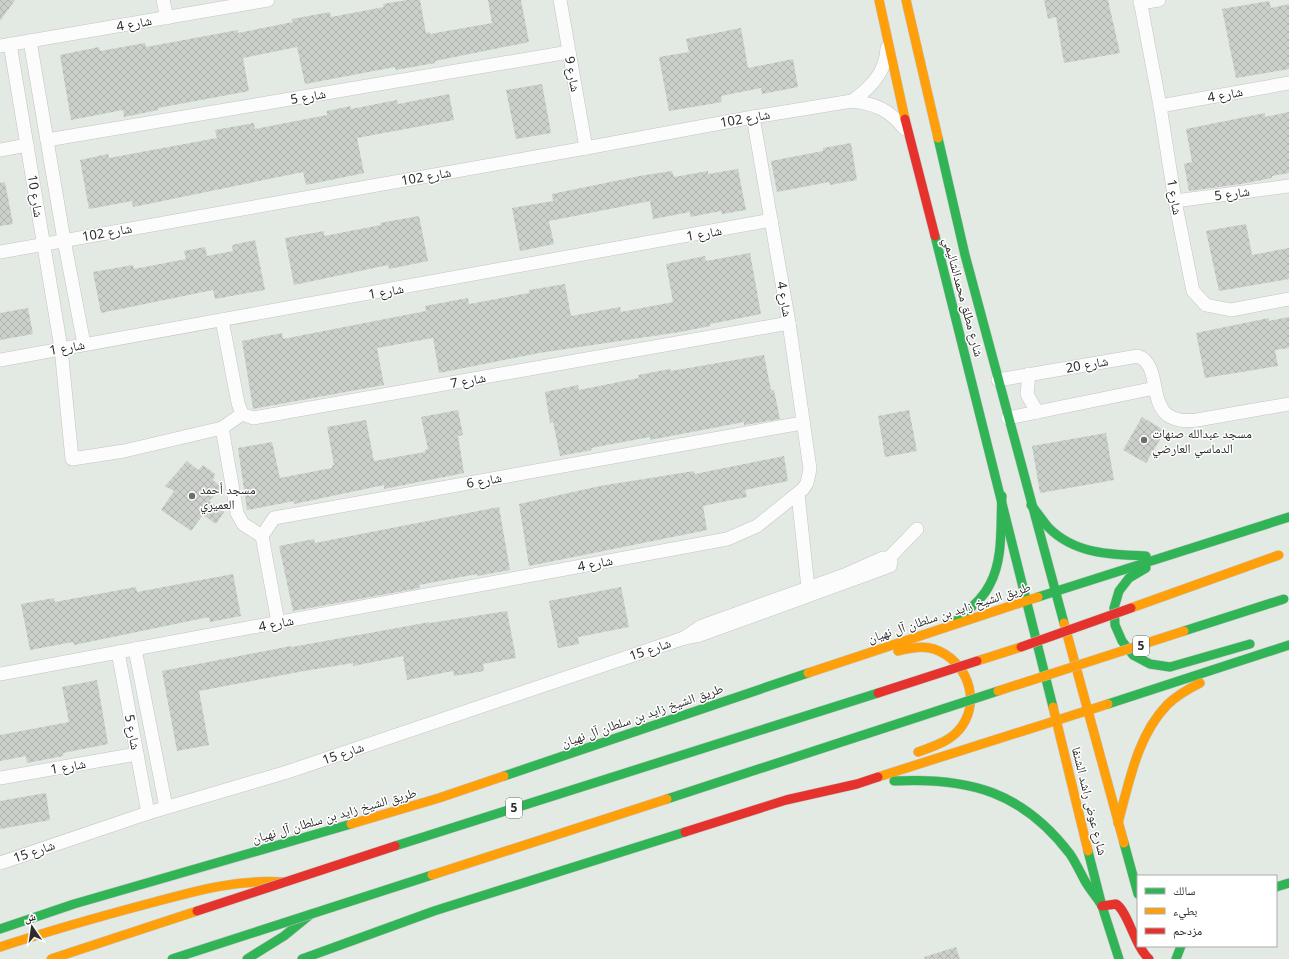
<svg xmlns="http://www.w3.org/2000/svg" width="1289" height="959" viewBox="0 0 1289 959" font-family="'Noto Sans','Noto Naskh Arabic',sans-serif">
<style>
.building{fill:url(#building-cross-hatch)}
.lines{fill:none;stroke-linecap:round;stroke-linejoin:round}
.street-casing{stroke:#c4c4c3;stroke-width:14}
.fast-casing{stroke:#c4c4c3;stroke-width:10}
.slow-casing{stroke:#c4c4c3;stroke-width:10}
.jam-casing{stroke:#c4c4c3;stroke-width:10}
.street{stroke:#fbfcfb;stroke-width:13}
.fast{stroke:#30b455;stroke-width:9}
.slow{stroke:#ff9f0a;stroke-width:9}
.jam{stroke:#e5322d;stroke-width:9}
.fast-bridge-casing{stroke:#c2c5c2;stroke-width:10;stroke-linecap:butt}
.slow-bridge-casing{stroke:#c2c5c2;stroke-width:10;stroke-linecap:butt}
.jam-bridge-casing{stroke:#c2c5c2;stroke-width:10;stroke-linecap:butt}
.fast-bridge{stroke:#30b455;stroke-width:9}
.slow-bridge{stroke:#ff9f0a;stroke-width:9}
.jam-bridge{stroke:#e5322d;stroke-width:9}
.poi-dot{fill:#6c6e6c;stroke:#fff;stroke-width:1.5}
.labels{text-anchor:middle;stroke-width:3;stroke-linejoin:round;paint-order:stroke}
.shield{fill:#fff;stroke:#6b6b6b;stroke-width:1}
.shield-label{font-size:12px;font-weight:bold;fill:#2c2c2c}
.street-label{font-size:13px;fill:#2c2c2c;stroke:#fff}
.poi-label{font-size:13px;fill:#2c2c2c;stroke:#fff;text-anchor:start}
</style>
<defs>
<pattern id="building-cross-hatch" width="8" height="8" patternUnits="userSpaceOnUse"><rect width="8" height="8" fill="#cbd0cb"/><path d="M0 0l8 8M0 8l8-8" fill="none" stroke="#aeb3ae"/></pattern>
</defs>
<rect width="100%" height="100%" fill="#e3e9e3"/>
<!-- building -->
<g class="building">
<polygon points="0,0 15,0 0,21"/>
<polygon points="407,0 420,0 426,33 430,32 430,34 492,23 488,0 521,0 529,42 435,61 435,63 396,70 395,67 305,84 297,47 243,58 249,91 158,108 158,110 124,117 123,110 71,120 60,55 99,47 100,51 145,43 146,47 238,30 238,33 293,22 292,19 330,12 331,17 384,7 383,4"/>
<polygon points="1044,0 1108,0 1120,53 1064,63 1056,17 1048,19"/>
<polygon points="1269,1 1271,8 1289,4 1289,69 1236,78 1222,9"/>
<polygon points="741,28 748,68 793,59 798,87 762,94 761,88 721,96 722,102 669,111 659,57 689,52 686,39"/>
<polygon points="542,84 551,133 516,139 506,90"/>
<polygon points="449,94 454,120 357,138 364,173 306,185 303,172 133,207 132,201 89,209 80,160 108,154 109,158 217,138 215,130 254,123 255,129 327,115 327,111 351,106 351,109 397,100 398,104"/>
<polygon points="1289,112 1289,173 1272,176 1272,178 1241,184 1189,191 1184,164 1192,162 1186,129 1265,113 1265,117"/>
<polygon points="851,143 857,180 830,185 829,182 777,192 771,161 823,151 823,148"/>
<polygon points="738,169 746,210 722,214 721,211 690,217 690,212 653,219 650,201 549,221 554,244 520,251 512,208 553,201 552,194 639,176 672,171 674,177 708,171 708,174"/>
<polygon points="5,182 13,224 0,226 0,183"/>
<polygon points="419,216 428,261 389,269 388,265 294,285 285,238 324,231 324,236 381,225 380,223"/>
<polygon points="1246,224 1252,255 1289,248 1289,279 1219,291 1206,231"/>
<polygon points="255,240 265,290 215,299 213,290 101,313 93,272 133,265 134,269 186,259 184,251 205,247 207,256 233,251 232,245"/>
<polygon points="750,253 761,314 710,324 710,326 680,332 539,353 439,373 433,338 377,348 384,385 253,409 242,341 282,333 283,339 426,311 425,306 468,298 469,304 529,293 529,290 565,284 571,316 620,307 621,312 673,302 666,264 705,256 706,261"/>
<polygon points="28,308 33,334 0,340 0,313"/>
<polygon points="1289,317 1289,348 1275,350 1278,366 1205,378 1196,333 1269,318 1269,321"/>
<polygon points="764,355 771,390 774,390 780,419 744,425 744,422 650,440 650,437 591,448 592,450 560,456 553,422 550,423 545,392 578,385 579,390 639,378 638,375 670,369 671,371"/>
<polygon points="458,410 463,435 458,436 464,473 384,489 384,485 294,504 294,501 247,510 238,448 272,442 280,478 332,468 332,465 334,465 327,427 366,420 374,461 425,452 425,450 428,449 421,417"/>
<polygon points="909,410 917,451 885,457 878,416"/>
<polygon points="1142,417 1165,431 1146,463 1123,450"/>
<polygon points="1106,433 1114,480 1040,493 1032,446"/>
<polygon points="784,456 788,481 745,490 747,497 703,506 707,530 529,566 519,504 600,486 694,471 695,474"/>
<polygon points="187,461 198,470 203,465 215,474 213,480 222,488 209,501 224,512 216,524 203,515 191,531 161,510 174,491 165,486"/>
<polygon points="499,507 510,570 477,576 477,574 419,585 420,588 293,611 279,546 314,539 315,543"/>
<polygon points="233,574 241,616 210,622 209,617 74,645 73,642 30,650 21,604 54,598 55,602 136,587 137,592"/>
<polygon points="621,587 629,627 578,637 579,644 558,648 549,601"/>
<polygon points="507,611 516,658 483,664 484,671 454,676 453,671 407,680 403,656 353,666 353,663 304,671 199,691 209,745 177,751 162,671 291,646 292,647 430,622 430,623"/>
<polygon points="97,680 108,744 63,753 63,756 27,763 26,756 0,761 0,735 69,722 62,687"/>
<polygon points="46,793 50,820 0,829 0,801"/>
<polygon points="956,947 960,959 924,959 924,957"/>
</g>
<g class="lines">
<!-- street casing -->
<g class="street-casing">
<g id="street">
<polyline points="163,0 167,18"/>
<polyline points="560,0 586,148"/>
<polyline points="1140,0 1160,106 1175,201 1193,291 1206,305 1231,310 1289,299"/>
<polyline points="1140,3 1159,0"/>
<polyline points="30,41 64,240 84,344"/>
<polyline points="10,44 61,348 72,459 124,451 222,428 242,414"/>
<polyline points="0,46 268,0"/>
<path d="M852 101C871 88 886 72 887 48"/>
<polyline points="1160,106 1289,83"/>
<polyline points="47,140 569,52"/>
<polyline points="0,150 27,145"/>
<polyline points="1175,201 1289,186"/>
<path d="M0 252 586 148 753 117 852 101C877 104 889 110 905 129"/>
<polyline points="222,320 238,403 242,414 253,418 789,323"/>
<polyline points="0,360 771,220"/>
<polyline points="1029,374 1027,394 1037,412"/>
<path d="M998 380 1138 356C1168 368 1138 427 1197 420L1289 404"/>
<polyline points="1008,418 1155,388"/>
<polyline points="222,428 237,513 243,524 262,536"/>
<polyline points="798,494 808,588"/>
<polygon points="883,558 889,558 891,561 890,566 700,635 684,638 702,626 847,574"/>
<polyline points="889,558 917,529"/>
<polyline points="278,622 262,536 274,518 802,423"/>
<polyline points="135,649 166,807"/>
<polyline points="118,652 148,813"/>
<polyline points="0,674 727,539 757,526 803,489 807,483 810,469 789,323 753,117"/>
<polyline points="0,778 137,754"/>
<polyline points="0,863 148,813 287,772 684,638"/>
</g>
</g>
<!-- fast casing -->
<g class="fast-casing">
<g id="fast">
<polyline points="938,138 965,255 1064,623"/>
<polyline points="935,236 1053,707"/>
<path d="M1031 505C1037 512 1042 520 1048 527 1074 554 1111 555 1146 556"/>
<polyline points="1146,568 1129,578 1119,591 1114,608 1115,625 1122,641 1133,655 1150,664 1170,667 1250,644"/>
<polyline points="1038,597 1289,517"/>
<path d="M957 620C969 609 983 599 990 584 1004 558 1000 524 1002 496"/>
<polyline points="1108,704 1289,645"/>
<polyline points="504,776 808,673"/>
<path d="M894 781C969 777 1023 792 1070 854 1076 863 1080 872 1085 881 1090 890 1097 897 1102 906"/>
<polyline points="1124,843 1138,894"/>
<polyline points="1088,851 1102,906 1119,959"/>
<polyline points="1276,887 1289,883"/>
<polyline points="0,929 74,904 351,824"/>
<polyline points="247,959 284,936 311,914"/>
<polyline points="302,959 434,911 685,832"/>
<polyline points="1176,959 1181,946"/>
</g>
</g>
<!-- slow casing -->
<g class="slow-casing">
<g id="slow">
<polyline points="879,0 905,119"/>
<polyline points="906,0 938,138"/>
<polyline points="1064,623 1124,843"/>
<path d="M898 651C909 648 923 645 934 649 966 660 981 698 962 726 952 741 934 746 918 752"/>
<polyline points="977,661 1021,647"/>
<polyline points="808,673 1038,597"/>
<polyline points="1053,707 1088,851"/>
<polyline points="878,777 1108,704"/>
<path d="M1118 823C1129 783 1137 736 1167 705 1176 696 1188 689 1200 683"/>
<polyline points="351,824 439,798 504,776"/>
<path d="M0 947C49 931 98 917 147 904 192 892 235 879 282 882"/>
</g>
</g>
<!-- jam casing -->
<g class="jam-casing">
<g id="jam">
<polyline points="905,119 935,236"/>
<polyline points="685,832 786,800 857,784 878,777"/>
<path d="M1102 906 1116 904C1128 911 1134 945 1149 959"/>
</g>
</g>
<!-- street -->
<use href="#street" class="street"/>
<!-- fast -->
<use href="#fast" class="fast"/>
<!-- slow -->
<use href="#slow" class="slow"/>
<!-- jam -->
<use href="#jam" class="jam"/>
<!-- fast-bridge casing -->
<g class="fast-bridge-casing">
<g id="fast-bridge">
<polyline points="1184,631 1284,599"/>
<polyline points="667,799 998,691"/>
<polyline points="395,846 878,693"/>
<polyline points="172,959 432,875"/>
</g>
</g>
<!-- slow-bridge casing -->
<g class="slow-bridge-casing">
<g id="slow-bridge">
<polyline points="1131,608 1279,555"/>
<polyline points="998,691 1184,631"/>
<polyline points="432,875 667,799"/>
<polyline points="51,959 197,911"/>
</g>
</g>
<!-- jam-bridge casing -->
<g class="jam-bridge-casing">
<g id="jam-bridge">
<polyline points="1021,647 1131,608"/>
<polyline points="878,693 977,661"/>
<polyline points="197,911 395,846"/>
</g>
</g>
<!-- fast-bridge -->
<use href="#fast-bridge" class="fast-bridge"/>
<!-- slow-bridge -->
<use href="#slow-bridge" class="slow-bridge"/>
<!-- jam-bridge -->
<use href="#jam-bridge" class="jam-bridge"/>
</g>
<!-- markers -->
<g class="poi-dot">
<circle cx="1144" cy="440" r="4"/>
<circle cx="192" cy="496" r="4"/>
</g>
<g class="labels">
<!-- shield labels -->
<g class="shield">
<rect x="1133" y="636" width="16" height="20" rx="3"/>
<rect x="506" y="798" width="16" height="20" rx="3"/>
</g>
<g class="shield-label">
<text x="1141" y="650">5</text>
<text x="514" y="812">5</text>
</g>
<!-- street labels -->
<g class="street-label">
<text transform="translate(134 23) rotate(-10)" y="5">شارع 4</text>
<text transform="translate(573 74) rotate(80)" y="5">شارع 9</text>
<text transform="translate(1225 94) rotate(-10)" y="5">شارع 4</text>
<text transform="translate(308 96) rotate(-10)" y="5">شارع 5</text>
<text transform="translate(745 118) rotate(-10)" y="5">شارع 102</text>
<text transform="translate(426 176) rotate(-10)" y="5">شارع 102</text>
<text transform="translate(1232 193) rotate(-8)" y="5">شارع 5</text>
<text transform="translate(36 196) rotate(81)" y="5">شارع 10</text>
<text transform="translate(1175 197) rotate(80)" y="5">شارع 1</text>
<text transform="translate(107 232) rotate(-10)" y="5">شارع 102</text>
<text transform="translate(704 233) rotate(-10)" y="5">شارع 1</text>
<text transform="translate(386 291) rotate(-10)" y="5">شارع 1</text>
<text transform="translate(964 297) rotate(75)" y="5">شارع مطلق محمدالشاليمي</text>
<text transform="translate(785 299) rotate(80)" y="5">شارع 4</text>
<text transform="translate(67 347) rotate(-10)" y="5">شارع 1</text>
<text transform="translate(1087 364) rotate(-10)" y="5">شارع 20</text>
<text transform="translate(468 380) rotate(-10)" y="5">شارع 7</text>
<text transform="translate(484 480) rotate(-10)" y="5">شارع 6</text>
<text transform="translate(595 563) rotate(-11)" y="5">شارع 4</text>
<text transform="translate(949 612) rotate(-18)" y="5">طريق الشيخ زايد بن سلطان آل نهيان</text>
<text transform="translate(276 623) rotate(-11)" y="5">شارع 4</text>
<text transform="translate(650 649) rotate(-19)" y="5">شارع 15</text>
<text transform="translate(642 715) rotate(-19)" y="5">طريق الشيخ زايد بن سلطان آل نهيان</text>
<text transform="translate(133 732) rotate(79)" y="5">شارع 5</text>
<text transform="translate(343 753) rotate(-19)" y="5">شارع 15</text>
<text transform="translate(68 766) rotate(-10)" y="5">شارع 1</text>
<text transform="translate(1090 801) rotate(76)" y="5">شارع عوض راشد الشنفا</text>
<text transform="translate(334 815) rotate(-16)" y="5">طريق الشيخ زايد بن سلطان آل نهيان</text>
<text transform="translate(34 851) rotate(-19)" y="5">شارع 15</text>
</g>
<!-- poi labels -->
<g class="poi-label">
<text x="1152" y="438">مسجد عبدالله صنهات<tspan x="1152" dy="15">الدماسي العارضي</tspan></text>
<text x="200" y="494">مسجد أحمد<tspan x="200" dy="15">العميري</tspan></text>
</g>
</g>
<!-- legend -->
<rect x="1137" y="875" width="140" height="72" fill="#ffffff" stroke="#ababab"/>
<rect x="1145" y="888" width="20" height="6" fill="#30b455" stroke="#ababab"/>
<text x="1173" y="895" font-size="12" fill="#2c2c2c">سالك</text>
<rect x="1145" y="908" width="20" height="6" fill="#ff9f0a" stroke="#ababab"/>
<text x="1173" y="915" font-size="12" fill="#2c2c2c">بطيء</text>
<rect x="1145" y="928" width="20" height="6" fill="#e5322d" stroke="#ababab"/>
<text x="1173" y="935" font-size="12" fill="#2c2c2c">مزدحم</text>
<!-- north arrow -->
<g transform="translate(32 927) rotate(347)" stroke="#ffffff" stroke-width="3" paint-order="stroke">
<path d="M0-3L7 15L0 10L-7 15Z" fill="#2c2c2c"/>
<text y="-6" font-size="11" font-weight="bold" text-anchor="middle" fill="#2c2c2c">ش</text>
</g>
</svg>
